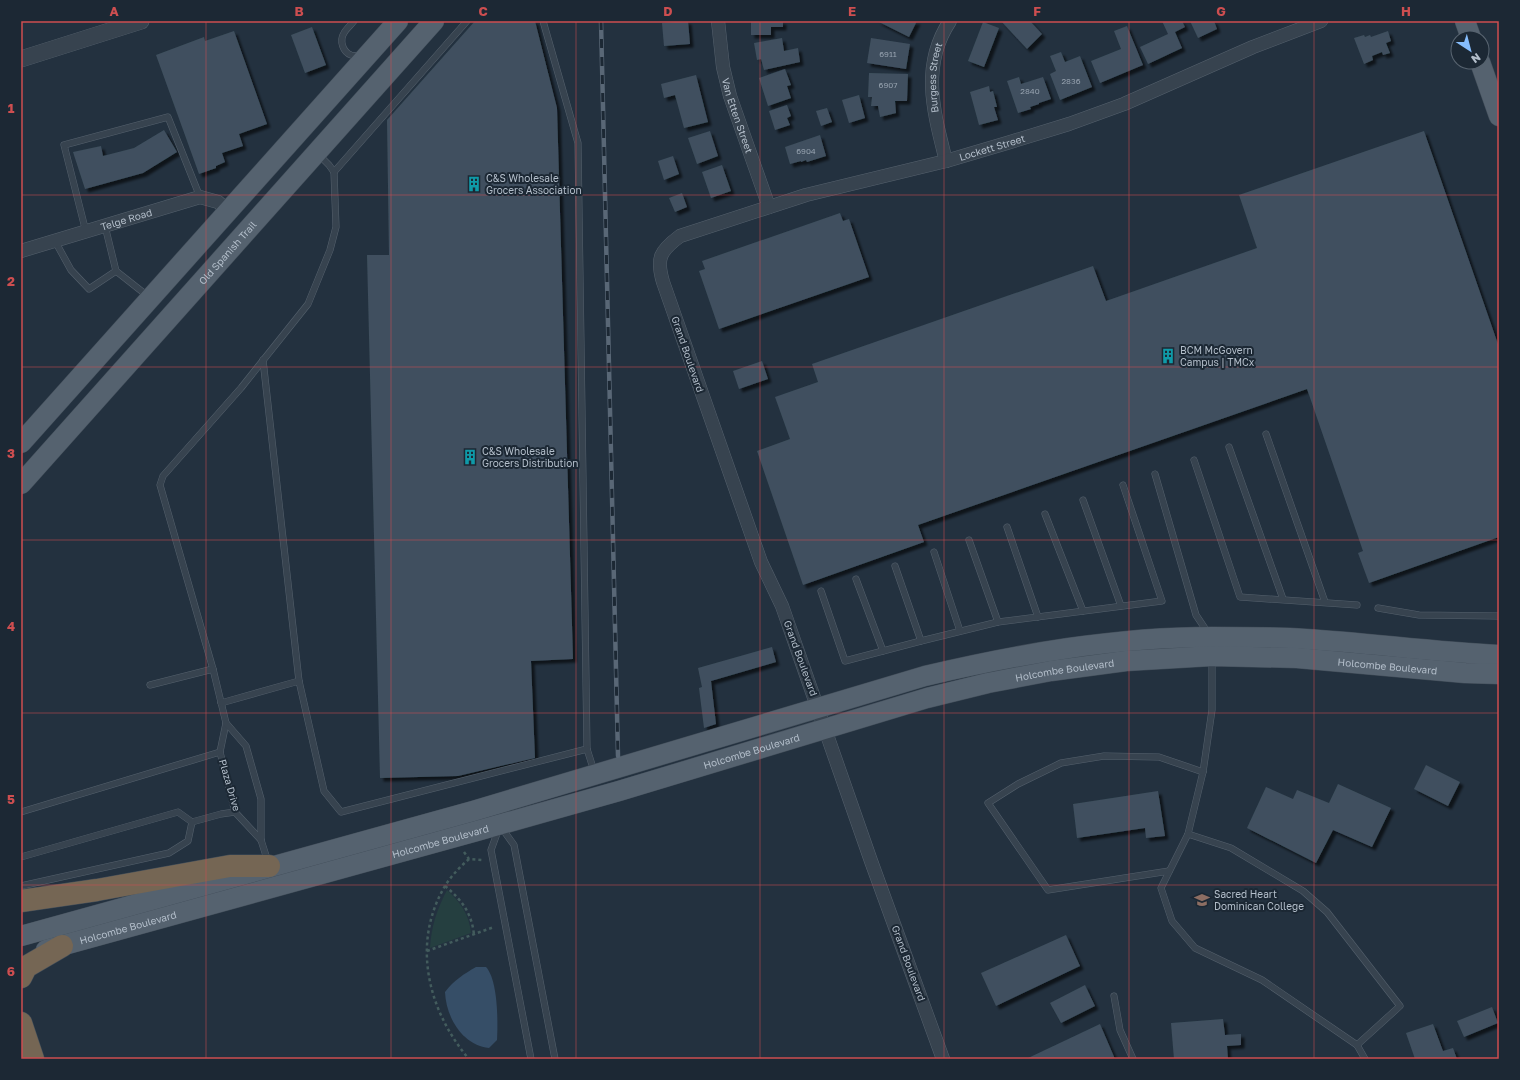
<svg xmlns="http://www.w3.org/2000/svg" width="1520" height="1080" viewBox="0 0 1520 1080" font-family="'Golos Text',sans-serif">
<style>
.green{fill:#253f40}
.water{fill:#364e67}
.building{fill:#3f505e;filter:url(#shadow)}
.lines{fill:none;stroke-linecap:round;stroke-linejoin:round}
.service-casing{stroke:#55616d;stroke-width:7}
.minor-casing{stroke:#55616d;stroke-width:14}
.tertiary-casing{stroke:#55616d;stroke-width:17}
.primary-casing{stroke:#404c58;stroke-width:21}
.motorway-casing{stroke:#424e5a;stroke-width:23}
.path{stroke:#435c5d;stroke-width:2.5;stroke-dasharray:3 3;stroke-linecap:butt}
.service{stroke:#37434f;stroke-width:6}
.minor{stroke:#37434f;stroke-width:13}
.tertiary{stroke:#37434f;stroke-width:16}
.primary{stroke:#55626f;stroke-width:20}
.motorway{stroke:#756654;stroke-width:22}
.rail-casing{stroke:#596776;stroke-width:4.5}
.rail{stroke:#1c2834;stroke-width:3;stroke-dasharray:9;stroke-linecap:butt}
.grid{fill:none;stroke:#cd4e50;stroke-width:1;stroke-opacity:0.55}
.labels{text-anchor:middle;stroke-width:4;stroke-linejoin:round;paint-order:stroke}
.number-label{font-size:8px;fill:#96a2af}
.street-label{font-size:10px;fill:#b3beca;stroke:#1c2834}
.poi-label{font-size:10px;fill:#b3beca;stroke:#1c2834;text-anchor:start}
.neatline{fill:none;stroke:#cd4e50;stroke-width:1.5}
.grid-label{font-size:13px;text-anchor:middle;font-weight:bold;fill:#cd4e50}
</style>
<defs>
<filter id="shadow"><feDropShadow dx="3.5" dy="3.5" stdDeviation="1" flood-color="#0009"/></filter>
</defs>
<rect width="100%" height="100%" fill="#23313f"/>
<!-- green -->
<path class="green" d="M447 890C461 903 469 914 471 933L430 948C431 927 437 909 447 890Z"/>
<!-- water -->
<path class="water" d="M476 967H486C498 980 498 1022 497 1040L489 1048C462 1045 446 1017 445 992 454 980 464 974 476 967Z"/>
<!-- building -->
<g class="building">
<polygon points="475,21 535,21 557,108 573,659 531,661 535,758 458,776 380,778 367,255 389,255 387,120"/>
<polygon points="688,21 690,44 664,46 662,23"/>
<polygon points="751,21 783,21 783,27 771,27 771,35 751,35"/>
<polygon points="877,21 917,21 909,37"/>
<polygon points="1001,21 1030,21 1042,34 1027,49"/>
<polygon points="1162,21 1182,21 1185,27 1175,32 1182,48 1148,64 1140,47 1168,34"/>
<polygon points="1190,21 1214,21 1217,29 1198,38"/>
<polygon points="983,22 999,28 984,67 968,61"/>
<polygon points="1127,26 1143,65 1100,83 1091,61 1121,49 1114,31"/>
<polygon points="312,27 326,65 305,73 291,35"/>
<polygon points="234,31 267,124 239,134 243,146 222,153 225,162 216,166 216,168 199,174 156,55 204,37 205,41"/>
<polygon points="1388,31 1391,41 1386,43 1390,53 1383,55 1382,52 1372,56 1373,60 1364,64 1354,38 1364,35 1365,37 1370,35 1371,37"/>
<polygon points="782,38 784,51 798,48 800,62 764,70 761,59 757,60 754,43"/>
<polygon points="871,38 910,44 906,69 867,63"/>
<polygon points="1061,52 1065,62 1080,56 1092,87 1060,100 1050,74 1056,71 1050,56"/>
<polygon points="785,69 791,85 787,86 791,98 768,106 759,78"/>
<polygon points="869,73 908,74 907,101 895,101 896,113 880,117 878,106 871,106 872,97 868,97"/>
<polygon points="696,75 708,122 684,128 675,95 664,98 661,84"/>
<polygon points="1019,77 1021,84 1043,77 1051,99 1039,103 1039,104 1030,107 1031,109 1018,113 1007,81"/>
<polygon points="989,86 990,92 993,91 997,107 994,107 998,120 979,125 970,92"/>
<polygon points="859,95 865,118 849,123 842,100"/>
<polygon points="787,105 791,116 787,118 790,125 775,130 769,111"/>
<polygon points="827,108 832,122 821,126 816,111"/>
<polygon points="164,130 177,152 143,173 85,189 73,152 101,146 103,156 134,148"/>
<polygon points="710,131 718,156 697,164 688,138"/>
<polygon points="1424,131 1499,347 1499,537 1369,583 1358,553 1363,551 1307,389 918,525 924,542 803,585 757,451 790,439 775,397 818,382 812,364 1093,266 1106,301 1257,248 1239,195"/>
<polygon points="820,135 826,156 807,162 806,160 801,162 801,161 790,164 785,147"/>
<polygon points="673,156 679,174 664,180 658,161"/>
<polygon points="722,165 731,191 711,198 702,172"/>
<polygon points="682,193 687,207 675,212 669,198"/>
<polygon points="840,213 843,221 849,219 869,277 719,329 699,271 705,269 702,261"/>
<polygon points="762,361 768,379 739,389 733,371"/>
<polygon points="772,647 776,662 711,681 716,724 704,728 699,688 702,687 698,668"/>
<polygon points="1426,765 1460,782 1448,806 1414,789"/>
<polygon points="1338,784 1391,808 1372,847 1333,830 1316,863 1247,828 1266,787 1293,799 1297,790 1329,803"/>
<polygon points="1158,791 1165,836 1146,838 1145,828 1077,838 1073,804"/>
<polygon points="1066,935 1080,966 996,1006 981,973"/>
<polygon points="1085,985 1095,1006 1061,1023 1050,1003"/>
<polygon points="1492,1007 1498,1023 1464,1037 1457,1021"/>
<polygon points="1223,1019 1225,1035 1241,1034 1241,1045 1227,1046 1228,1059 1174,1059 1171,1023"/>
<polygon points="1100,1024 1115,1059 1026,1059"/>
<polygon points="1433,1024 1443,1051 1453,1048 1457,1059 1415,1059 1406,1033"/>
</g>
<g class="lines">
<!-- service casing -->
<g class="service-casing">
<g id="service">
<path d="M354 21C351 25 346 29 344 33 339 41 343 52 351 55 354 56 358 56 361 56"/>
<polyline points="543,21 578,143 587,749"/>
<polyline points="334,172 467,21"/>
<polyline points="105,226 116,271 149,297"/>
<polyline points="86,232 64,145 168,117 200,197"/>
<polyline points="55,241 71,270 89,289 116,271"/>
<polyline points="263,360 299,681"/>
<polyline points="1266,434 1325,602"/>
<polyline points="1229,447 1283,599"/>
<polyline points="1194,460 1240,597 1357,605"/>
<polyline points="1155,474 1196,615 1208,633"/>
<polyline points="1083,500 1121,606"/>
<polyline points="1045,514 1083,611"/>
<polyline points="1007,527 1038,617"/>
<polyline points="969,540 998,622"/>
<polyline points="934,552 960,631"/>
<polyline points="895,566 921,641"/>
<polyline points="856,579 883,651"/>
<polyline points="821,591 845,661 921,641 998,622 1162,601 1123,485"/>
<polyline points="1378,608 1419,615 1499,616"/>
<polyline points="1212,659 1212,710 1203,772 1188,834 1161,888 1172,921 1195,948 1262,980 1357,1045 1365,1059"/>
<polyline points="213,669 226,723 220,752 235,812 261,840"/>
<polyline points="150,685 213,669 160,485 163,476 241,388 308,304 330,250 336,227 334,172 329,165 318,154"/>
<polyline points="221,703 299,681 324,791 341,812 587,749 594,771"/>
<polyline points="226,723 246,746 261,799 261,840 268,862"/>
<polyline points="21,812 220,752"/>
<polyline points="501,827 514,845 555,1059"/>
<polyline points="499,828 491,850 531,1059"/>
<polyline points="1188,834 1231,848 1303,891 1327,912 1400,1006 1357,1045"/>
<polyline points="21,857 178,812 192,822 221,814 235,812"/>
<polyline points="1169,871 1048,890 988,803 1018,784 1061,763 1104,756 1159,757 1203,772"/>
<polyline points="21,886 169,853 188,841 192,822"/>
<polyline points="1114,996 1120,1030 1133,1059"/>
</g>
</g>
<!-- minor casing -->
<g class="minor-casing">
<g id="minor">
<path id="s1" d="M718 21 723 67 730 96 769 207"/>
<path id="s2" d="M946 161C934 113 920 66 950 21"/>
<path id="s3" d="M21 251 200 197 218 202 228 211"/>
<path id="s4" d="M943 1059 871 861 782 606 761 562 663 282C656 258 660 251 680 236L806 195 946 161 1007 143 1069 124 1124 104 1253 47 1321 21"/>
</g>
</g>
<!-- tertiary casing -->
<g class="tertiary-casing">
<polyline id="tertiary" points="21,59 141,21"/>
</g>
<!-- primary casing -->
<g class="primary-casing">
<g id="primary">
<polyline points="1465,21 1471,38"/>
<polyline points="1480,62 1499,116"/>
<polyline points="21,443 398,21"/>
<path id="s5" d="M21 484 434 21"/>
<path d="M21 936 473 811 925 676C1019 654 1115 637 1212 637 1243 637 1275 637 1306 639 1370 643 1435 652 1499 655"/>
<path id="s6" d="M46 950 477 831 619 791 927 698 988 683 1051 671 1126 661 1212 656 1297 658 1465 673 1499 674"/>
</g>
</g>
<!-- motorway casing -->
<g class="motorway-casing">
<g id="motorway">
<polyline points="21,901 97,890 230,866 269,866"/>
<polyline points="21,977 26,967 62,946"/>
<polyline points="21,1023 33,1059"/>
</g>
</g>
<!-- path -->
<g class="path">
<polyline points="464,852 469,859 482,860"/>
<path d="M469 859C460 867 451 876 445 886 411 943 428 1011 469 1059"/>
<path d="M445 886C461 899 472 913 474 935"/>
<polyline points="427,951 494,927"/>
</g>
<!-- service -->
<use href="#service" class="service"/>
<!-- minor -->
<use href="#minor" class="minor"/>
<!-- tertiary -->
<use href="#tertiary" class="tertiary"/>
<!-- primary -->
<use href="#primary" class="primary"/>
<!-- motorway -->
<use href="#motorway" class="motorway"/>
<!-- rail casing -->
<g class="rail-casing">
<polyline id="rail" points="601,21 618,756"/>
</g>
<!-- rail -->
<use href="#rail" class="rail"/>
</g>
<!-- grid -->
<path class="grid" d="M206 21V1059M391 21V1059M576 21V1059M760 21V1059M944 21V1059M1129 21V1059M1314 21V1059M21 195H1499M21 367H1499M21 540H1499M21 713H1499M21 885H1499"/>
<!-- icons -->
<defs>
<g id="building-bare" transform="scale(1.2)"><path d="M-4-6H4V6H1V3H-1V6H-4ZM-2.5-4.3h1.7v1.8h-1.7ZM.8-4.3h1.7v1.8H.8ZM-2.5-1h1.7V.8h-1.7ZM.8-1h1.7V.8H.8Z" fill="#0f9aa8" stroke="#1c2834" stroke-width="2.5" paint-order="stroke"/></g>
<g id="university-bare" transform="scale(1.2)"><path d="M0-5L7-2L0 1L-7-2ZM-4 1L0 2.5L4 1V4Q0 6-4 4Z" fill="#8d6e63" stroke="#1c2834" stroke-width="2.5" paint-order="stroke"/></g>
</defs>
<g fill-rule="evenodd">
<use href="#building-bare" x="474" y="184"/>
<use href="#building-bare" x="1168" y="356"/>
<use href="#building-bare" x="470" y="457"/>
<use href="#university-bare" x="1202" y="900"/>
</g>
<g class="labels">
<!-- number labels -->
<g class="number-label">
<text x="888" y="57">6911</text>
<text x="1071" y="84">2836</text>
<text x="888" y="88">6907</text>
<text x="1030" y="94">2840</text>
<text x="806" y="154">6904</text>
</g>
<!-- street labels -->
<g class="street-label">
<text dy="4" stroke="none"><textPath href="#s2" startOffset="85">Burgess Street</textPath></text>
<text dy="4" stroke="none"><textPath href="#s1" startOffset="97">Van Etten Street</textPath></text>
<text dy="4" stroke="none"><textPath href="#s4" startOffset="1205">Lockett Street</textPath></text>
<text dy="4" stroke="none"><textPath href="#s3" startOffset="110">Telge Road</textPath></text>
<text dy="4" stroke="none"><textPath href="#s5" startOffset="310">Old Spanish Trail</textPath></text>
<text transform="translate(688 354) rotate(71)" y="4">Grand Boulevard</text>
<text transform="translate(801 658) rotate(70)" y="4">Grand Boulevard</text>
<text dy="4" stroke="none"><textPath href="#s6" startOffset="1381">Holcombe Boulevard</textPath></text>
<text dy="4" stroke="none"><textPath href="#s6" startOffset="1057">Holcombe Boulevard</textPath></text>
<text dy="4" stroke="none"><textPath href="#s6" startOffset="733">Holcombe Boulevard</textPath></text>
<text transform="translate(230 785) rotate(74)" y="4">Plaza Drive</text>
<text dy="4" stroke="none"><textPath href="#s6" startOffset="409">Holcombe Boulevard</textPath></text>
<text dy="4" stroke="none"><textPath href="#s6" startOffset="85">Holcombe Boulevard</textPath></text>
<text transform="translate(909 963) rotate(70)" y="4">Grand Boulevard</text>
</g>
<!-- poi labels -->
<g class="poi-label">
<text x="486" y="182">C&amp;S Wholesale<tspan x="486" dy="12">Grocers Association</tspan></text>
<text x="1180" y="354">BCM McGovern<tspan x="1180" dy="12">Campus | TMCx</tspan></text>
<text x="482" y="455">C&amp;S Wholesale<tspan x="482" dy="12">Grocers Distribution</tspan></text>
<text x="1214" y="898">Sacred Heart<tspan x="1214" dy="12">Dominican College</tspan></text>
</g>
</g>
<!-- border -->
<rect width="1520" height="1080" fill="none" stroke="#1c2834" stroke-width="44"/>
<!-- north arrow -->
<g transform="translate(1470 50) rotate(144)"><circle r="19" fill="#1c2834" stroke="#586470"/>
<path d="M0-3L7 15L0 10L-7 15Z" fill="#86bdfc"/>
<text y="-6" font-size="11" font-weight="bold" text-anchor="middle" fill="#b3beca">N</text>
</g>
<rect x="22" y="22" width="1476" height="1036" class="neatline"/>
<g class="grid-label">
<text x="114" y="16">A</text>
<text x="299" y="16">B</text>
<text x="483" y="16">C</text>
<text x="668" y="16">D</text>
<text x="852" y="16">E</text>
<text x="1037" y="16">F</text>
<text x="1221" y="16">G</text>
<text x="1406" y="16">H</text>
<text x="11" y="113">1</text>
<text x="11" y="286">2</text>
<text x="11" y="458">3</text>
<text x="11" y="631">4</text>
<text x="11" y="804">5</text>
<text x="11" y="976">6</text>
</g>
</svg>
